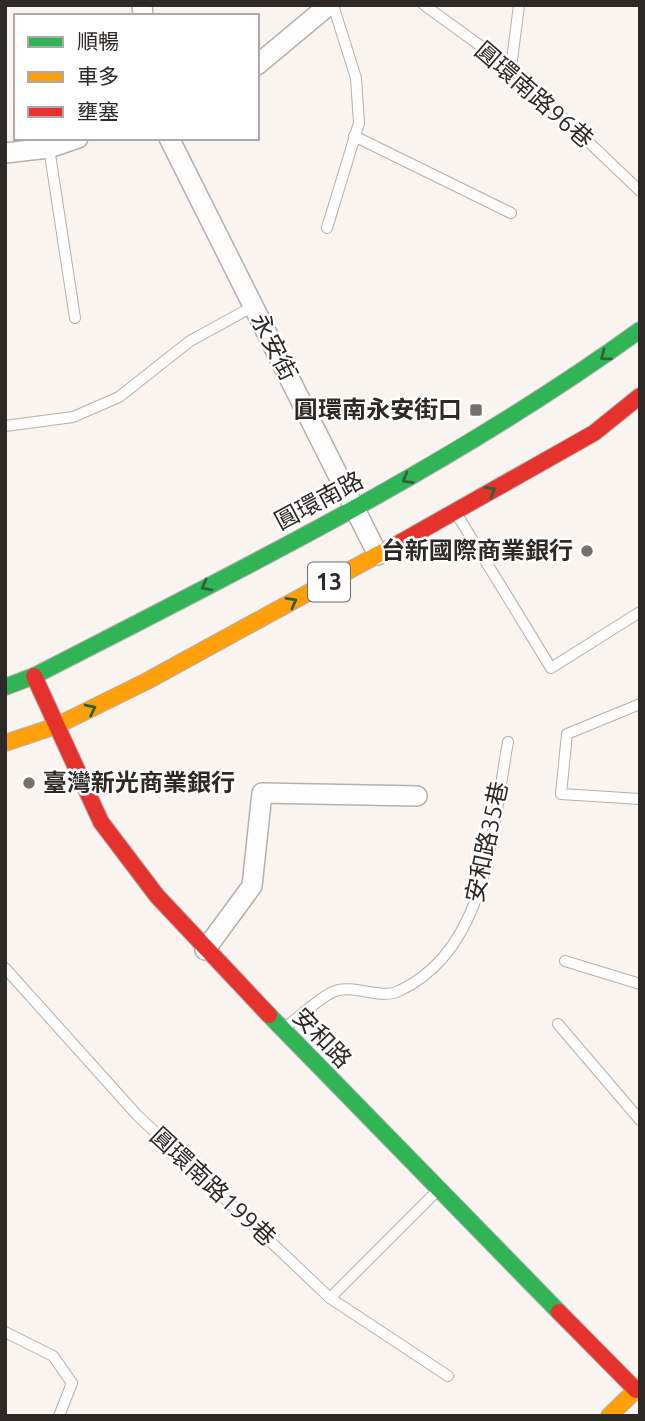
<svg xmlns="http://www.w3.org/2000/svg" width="645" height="1421" viewBox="0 0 645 1421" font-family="Ubuntu,'Noto Sans TC',sans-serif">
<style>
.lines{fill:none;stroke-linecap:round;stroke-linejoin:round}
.lane-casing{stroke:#b4b0ad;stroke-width:12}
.street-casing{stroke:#b4b0ad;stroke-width:22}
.fast-casing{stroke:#b4b0ad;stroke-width:18}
.slow-casing{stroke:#b4b0ad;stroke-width:18}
.jam-casing{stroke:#b4b0ad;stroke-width:18}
.lane{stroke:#fefdfd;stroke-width:10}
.street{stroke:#fefdfd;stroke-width:19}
.fast{stroke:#30b455;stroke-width:16}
.slow{stroke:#ff9f0a;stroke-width:16}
.jam{stroke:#e5322d;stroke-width:16}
.oneway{stroke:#2e6139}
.poi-dot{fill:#74706d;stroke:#fff;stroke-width:2.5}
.labels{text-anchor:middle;stroke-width:5;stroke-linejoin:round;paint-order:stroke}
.shield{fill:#fff;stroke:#6c6968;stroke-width:2}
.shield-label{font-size:23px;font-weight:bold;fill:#2d2927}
.street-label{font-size:24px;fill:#2d2927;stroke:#fff}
.poi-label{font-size:24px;font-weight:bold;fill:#2d2927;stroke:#fff;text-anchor:end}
</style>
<rect width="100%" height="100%" fill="#f9f4f0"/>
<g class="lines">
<!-- lane casing -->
<g class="lane-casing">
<g id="lane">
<polyline points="424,5 511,68 640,191"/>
<polyline points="511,68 519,5"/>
<polyline points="354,136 511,213"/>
<polyline points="49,148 75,318"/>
<polyline points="327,228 359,123 356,78 333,5"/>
<polyline points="5,426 73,417 119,397 190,341 254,306"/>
<polyline points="456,513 551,668 640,612"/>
<polyline points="640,704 567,734 561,794 640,799"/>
<polyline points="565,961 640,984"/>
<polyline points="5,968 137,1115 330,1298 448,1376"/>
<polyline points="558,1024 640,1120"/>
<path d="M283 1029C297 1019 321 996 335 991 354 984 381 1000 399 991 489 949 492 828 508 742"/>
<polyline points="330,1298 439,1189"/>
<polyline points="5,1332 53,1356 72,1383 59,1416"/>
</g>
</g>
<!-- street casing -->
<g class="street-casing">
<g id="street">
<polyline points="142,5 143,16"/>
<polyline points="257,65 329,5"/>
<polyline points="169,138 378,555"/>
<polyline points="5,153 49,148 78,138"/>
<polyline points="205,950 252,886 262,793 417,796"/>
</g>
</g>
<!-- fast casing -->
<g class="fast-casing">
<g id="fast">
<path d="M5 687 34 676C242 569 450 467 640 330"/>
<polyline points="269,1015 559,1312"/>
</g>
</g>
<!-- slow casing -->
<g class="slow-casing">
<g id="slow">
<polyline points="5,743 56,726 147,681 401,542"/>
<polyline points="609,1416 640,1386"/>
</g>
</g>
<!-- jam casing -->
<g class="jam-casing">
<g id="jam">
<polyline points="401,542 594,433 640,396"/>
<polyline points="34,676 101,822 157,896 269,1015"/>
<polyline points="559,1312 636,1390"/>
</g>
</g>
<!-- lane -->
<use href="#lane" class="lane"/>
<!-- street -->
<use href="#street" class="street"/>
<!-- fast -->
<use href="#fast" class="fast"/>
<!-- slow -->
<use href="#slow" class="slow"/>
<!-- jam -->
<use href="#jam" class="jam"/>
</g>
<!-- one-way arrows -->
<defs><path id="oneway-chevron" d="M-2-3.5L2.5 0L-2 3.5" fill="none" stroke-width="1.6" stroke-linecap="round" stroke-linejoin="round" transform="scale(1.75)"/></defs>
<g class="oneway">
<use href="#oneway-chevron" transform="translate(605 356) rotate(143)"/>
<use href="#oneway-chevron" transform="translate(407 479) rotate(150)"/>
<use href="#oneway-chevron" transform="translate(491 491) rotate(-29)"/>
<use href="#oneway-chevron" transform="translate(206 586) rotate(152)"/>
<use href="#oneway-chevron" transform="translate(292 602) rotate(-29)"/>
<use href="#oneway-chevron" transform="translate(91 709) rotate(-26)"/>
</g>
<!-- markers -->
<g class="poi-dot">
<rect x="469" y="403" width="14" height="14" rx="3.5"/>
<circle cx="587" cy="551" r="7"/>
<circle cx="29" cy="783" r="7"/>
</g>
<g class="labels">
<!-- shield labels -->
<rect class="shield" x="308" y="562.5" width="42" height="39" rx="5"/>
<g class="shield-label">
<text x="329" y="590">13</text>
</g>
<!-- street labels -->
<g class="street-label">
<text transform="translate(534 95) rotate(41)" y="8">圓環南路96巷</text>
<text transform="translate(274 347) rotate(63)" y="8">永安街</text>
<text transform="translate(319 501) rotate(-28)" y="8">圓環南路</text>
<text transform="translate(487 842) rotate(-78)" y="8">安和路35巷</text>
<text transform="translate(322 1038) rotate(46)" y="8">安和路</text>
<text transform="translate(213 1187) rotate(43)" y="8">圓環南路199巷</text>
</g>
<!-- poi labels -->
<g class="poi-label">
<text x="462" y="418">圓環南永安街口</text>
<text x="573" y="559">台新國際商業銀行</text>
<text x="43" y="791" text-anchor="start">臺灣新光商業銀行</text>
</g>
</g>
<!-- border -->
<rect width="645" height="1421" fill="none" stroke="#2d2927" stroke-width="14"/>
<!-- legend -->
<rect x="14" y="14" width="245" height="126" fill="#ffffff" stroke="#aba9a9" stroke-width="2"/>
<rect x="28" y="37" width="35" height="10" fill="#30b455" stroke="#aba9a9" stroke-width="2"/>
<text x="77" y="49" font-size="21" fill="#2d2927">順暢</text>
<rect x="28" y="72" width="35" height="10" fill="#ff9f0a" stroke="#aba9a9" stroke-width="2"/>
<text x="77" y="84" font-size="21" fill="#2d2927">車多</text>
<rect x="28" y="107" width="35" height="10" fill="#e5322d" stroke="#aba9a9" stroke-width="2"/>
<text x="77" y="119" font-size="21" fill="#2d2927">壅塞</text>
</svg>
